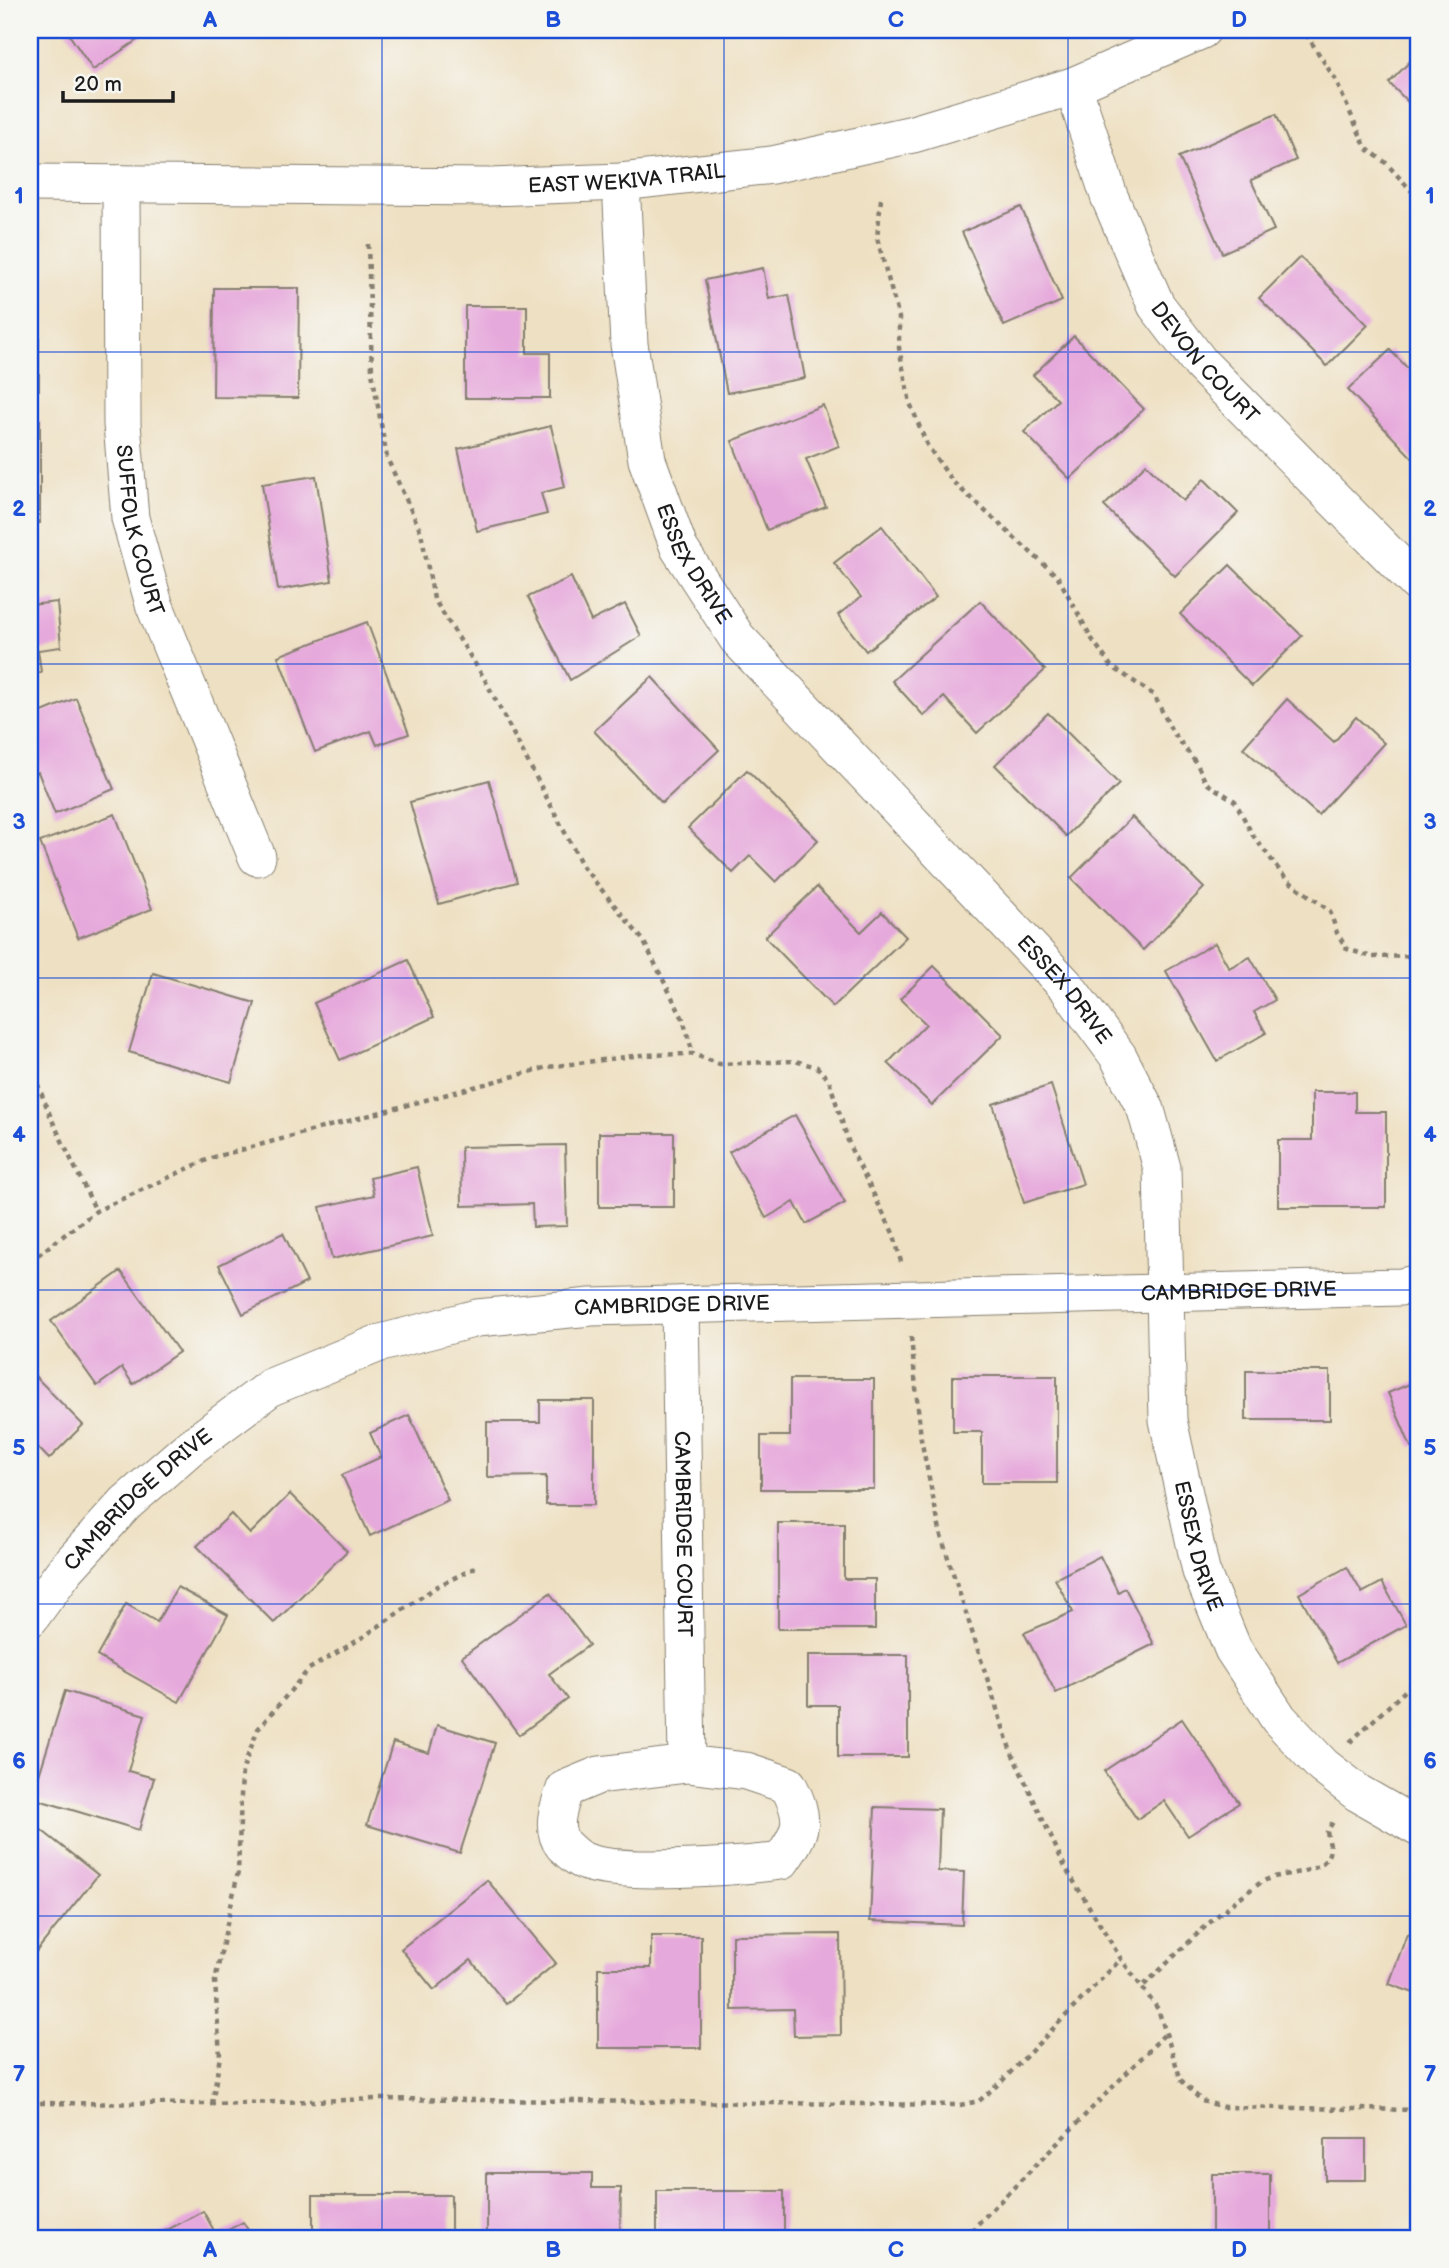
<svg xmlns="http://www.w3.org/2000/svg" width="1449" height="2268" viewBox="0 0 1449 2268" font-family="'Balsamiq Sans',sans-serif">
<style>
.building{fill:#e6a9db}
.lines{fill:none;stroke-linecap:round;stroke-linejoin:round}
.minor-casing{stroke:#857e6f;stroke-width:39}
.path{stroke:#857e6f;stroke-width:4.5;stroke-dasharray:5 5;stroke-linecap:butt}
.minor{stroke:#fff;stroke-width:37}
.grid{fill:none;stroke:#1d4ed8;stroke-width:2;stroke-opacity:0.55}
.labels{text-anchor:middle;stroke-width:6;stroke-linejoin:round;paint-order:stroke}
.street-label{font-size:21px;fill:#1c1c1c;stroke:#f6f6f2}
.neatline{fill:none;stroke:#1d4ed8;stroke-width:2.5}
.grid-label{font-size:23px;text-anchor:middle;font-weight:bold;fill:#1d4ed8}
</style>
<rect width="100%" height="100%" fill="#f6f6f2"/>
<filter id="ink" filterUnits="userSpaceOnUse"><feTurbulence type="fractalNoise" baseFrequency=".0143" numOctaves="2"/><feDisplacementMap in="SourceGraphic" scale="14" xChannelSelector="R" yChannelSelector="G"/><feConvolveMatrix kernelMatrix="1 2 1 2 8 2 1 2 1" color-interpolation-filters="sRGB"/></filter>
<filter id="wash" filterUnits="userSpaceOnUse"><feTurbulence type="fractalNoise" baseFrequency=".00686" numOctaves="4" result="noise"/><feDisplacementMap in="SourceGraphic" scale="28" xChannelSelector="R" yChannelSelector="G"/><feGaussianBlur stdDeviation="1.57" result="paint"/><feColorMatrix in="noise" values="0 0 0 0 0 0 0 0 0 0 0 0 0 0 0 0 0 1.4 0 .05"/><feComposite in="paint" operator="in"/></filter>
<g filter="url(#wash)">
<rect width="100%" height="100%" fill="#eee0c2"/>
<g id="blocks">
<!-- building -->
<g class="building">
<polygon points="66,30 152,30 93,70"/>
<polygon points="1419,52 1419,113 1389,83"/>
<polygon points="1276,114 1296,160 1251,180 1274,230 1222,253 1179,157"/>
<polygon points="1021,207 1062,301 1004,326 962,232"/>
<polygon points="1300,257 1368,325 1327,366 1259,298"/>
<polygon points="763,268 769,299 789,295 805,378 727,393 705,280"/>
<rect x="30" y="274" width="9" height="116"/>
<polygon points="214,288 299,288 298,398 213,397"/>
<polygon points="465,306 527,306 527,353 550,353 550,398 465,398"/>
<polygon points="1074,336 1144,409 1070,479 1024,432 1058,400 1033,375"/>
<polygon points="1390,350 1419,380 1419,465 1348,390"/>
<polygon points="823,405 839,446 806,459 826,507 767,530 732,441"/>
<rect x="30" y="420" width="10" height="103"/>
<polygon points="551,426 565,487 541,493 547,514 477,531 458,449"/>
<polygon points="1146,464 1183,501 1204,479 1238,513 1175,576 1104,506"/>
<polygon points="316,476 332,581 278,590 262,484"/>
<polygon points="882,526 936,597 866,651 838,615 861,597 834,563"/>
<polygon points="1230,565 1302,636 1252,686 1180,614"/>
<polygon points="571,577 591,621 625,604 641,636 570,680 528,597"/>
<polygon points="980,601 1045,670 977,733 944,697 924,716 892,681"/>
<polygon points="57,602 61,647 38,650 41,672 30,673 30,605"/>
<polygon points="367,622 409,734 377,745 371,731 315,752 278,656"/>
<polygon points="652,677 719,750 662,803 594,731"/>
<polygon points="76,698 114,789 55,814 38,772 30,775 30,717"/>
<polygon points="1287,699 1334,742 1356,717 1384,743 1318,815 1243,748"/>
<polygon points="1048,713 1119,784 1066,836 995,765"/>
<polygon points="747,770 818,840 776,882 750,856 733,873 688,828"/>
<polygon points="489,780 517,882 439,904 410,802"/>
<polygon points="115,814 152,909 78,938 40,842"/>
<polygon points="1132,817 1204,888 1143,950 1071,878"/>
<polygon points="817,887 861,932 882,912 906,937 833,1007 765,937"/>
<polygon points="1215,943 1229,968 1250,957 1275,1000 1254,1012 1266,1033 1217,1061 1166,971"/>
<polygon points="408,960 434,1017 340,1060 314,1003"/>
<polygon points="934,966 1003,1035 932,1105 888,1063 926,1024 900,999"/>
<polygon points="153,973 255,1003 231,1082 129,1052"/>
<polygon points="1051,1085 1083,1184 1024,1203 993,1104"/>
<polygon points="1312,1092 1355,1092 1355,1112 1386,1112 1386,1207 1278,1207 1278,1140 1312,1140"/>
<polygon points="795,1115 845,1203 806,1224 794,1202 766,1218 729,1152"/>
<rect x="599" y="1133" width="75" height="74"/>
<polygon points="565,1145 567,1226 533,1227 532,1204 462,1206 461,1147"/>
<polygon points="417,1167 433,1236 332,1259 320,1207 374,1195 370,1178"/>
<polygon points="283,1233 307,1282 243,1314 219,1265"/>
<polygon points="121,1271 179,1352 133,1384 122,1368 97,1386 51,1321"/>
<polygon points="30,1371 83,1425 49,1459 30,1439"/>
<rect x="1246" y="1371" width="84" height="49"/>
<polygon points="953,1376 1057,1376 1057,1483 982,1483 982,1432 953,1432"/>
<polygon points="790,1379 874,1379 874,1489 761,1489 761,1436 790,1436"/>
<polygon points="1419,1380 1419,1444 1411,1447 1388,1393"/>
<polygon points="540,1400 594,1400 594,1505 546,1505 546,1476 487,1477 487,1422 540,1422"/>
<polygon points="409,1415 448,1500 370,1536 342,1475 381,1457 370,1433"/>
<polygon points="290,1494 347,1551 274,1623 197,1546 231,1514 250,1534"/>
<polygon points="778,1523 844,1523 844,1579 875,1579 875,1629 778,1629"/>
<polygon points="1100,1556 1118,1592 1125,1588 1154,1644 1056,1693 1024,1633 1073,1612 1055,1579"/>
<polygon points="1347,1567 1362,1593 1382,1582 1406,1625 1337,1663 1299,1594"/>
<polygon points="177,1587 228,1615 179,1702 97,1656 126,1604 157,1622"/>
<polygon points="550,1593 589,1645 549,1674 568,1699 519,1735 462,1657"/>
<polygon points="808,1655 908,1655 908,1757 838,1757 838,1705 808,1705"/>
<polygon points="65,1691 145,1715 128,1771 154,1778 139,1830 32,1798"/>
<polygon points="1182,1719 1239,1803 1188,1836 1164,1801 1137,1819 1104,1771"/>
<polygon points="437,1725 495,1743 460,1853 367,1825 393,1742 429,1753"/>
<polygon points="875,1807 940,1809 938,1871 964,1872 962,1925 870,1921"/>
<polygon points="30,1821 98,1875 31,1958 30,1957"/>
<polygon points="487,1880 556,1963 506,2004 471,1960 434,1990 401,1949"/>
<polygon points="840,1934 841,2035 794,2036 793,2009 732,2010 732,1935"/>
<polygon points="1407,1934 1419,1939 1419,1995 1389,1984"/>
<polygon points="651,1936 701,1936 701,2048 598,2048 598,1968 651,1968"/>
<rect x="1325" y="2139" width="41" height="41"/>
<polygon points="487,2173 592,2173 592,2188 621,2188 620,2238 487,2238"/>
<rect x="1212" y="2174" width="58" height="64"/>
<rect x="657" y="2191" width="127" height="47"/>
<rect x="313" y="2195" width="138" height="43"/>
<polygon points="203,2211 217,2236 243,2222 253,2238 152,2238"/>
</g>
</g>
</g>
<g filter="url(#ink)">
<use href="#blocks" fill-opacity="0" stroke="#857e6f" stroke-width="2"/>
<g class="lines">
<!-- minor casing -->
<g class="minor-casing">
<g id="minor">
<path id="s1" d="M1073 86 1109 196 1156 305 1201 364 1418 584"/>
<path id="s2" d="M621 182 629 344 647 460 679 548 737 638 1067 987 1118 1056 1146 1110 1162 1168 1168 1420 1201 1571 1233 1649 1279 1719 1323 1766 1358 1793 1419 1828"/>
<path id="s3" d="M30 183 490 187 621 182 772 165 913 134 1073 86 1202 30"/>
<path id="s4" d="M121 184 122 424 130 518 154 604 257 857"/>
<path id="s5" d="M680 1305 687 1764 746 1771 788 1785C806 1819 803 1831 781 1861 742 1866 617 1876 584 1861 578 1859 568 1850 563 1845 550 1828 559 1806 565 1789L599 1775 687 1764"/>
<path id="s6" d="M30 1618 65 1570 126 1503 188 1449 271 1387 377 1344 477 1318 591 1307 1401 1287 1419 1283"/>
</g>
</g>
<!-- path -->
<g class="path">
<polyline points="1306,34 1335,79 1366,148 1385,162 1419,199"/>
<polyline points="881,199 877,238 899,318 899,348 910,403 927,445 953,482 1058,577 1092,639 1111,666 1154,695 1172,731 1197,764 1206,783 1235,801 1252,834 1286,879 1330,911 1337,933 1347,949 1372,957 1419,956"/>
<polyline points="368,244 372,372 387,458 421,532 434,599 484,678 583,867 643,940 683,1019 693,1054"/>
<polyline points="30,1065 52,1120 96,1211"/>
<polyline points="30,1261 96,1211 211,1158 548,1067 641,1055 693,1054 719,1064 795,1061 817,1067 829,1080 850,1147 894,1235 901,1262"/>
<polyline points="911,1337 921,1439 941,1536 1010,1749 1065,1867 1121,1959 1158,2009 1181,2080 1202,2101 1224,2107 1419,2110"/>
<polyline points="1350,1742 1419,1678"/>
<path d="M1144 1985C1182 1950 1218 1910 1262 1882 1280 1871 1315 1876 1327 1858 1332 1850 1329 1841 1327 1832L1334 1820"/>
<polyline points="30,2103 212,2104 379,2099 960,2105 979,2101 1003,2080 1121,1959"/>
<polyline points="212,2104 220,2056 215,1981 238,1872 242,1771 258,1729 309,1669 360,1639 436,1587 476,1567"/>
<polyline points="964,2238 1164,2035"/>
</g>
<!-- minor -->
<use href="#minor" class="minor"/>
</g>
</g>
<!-- grid -->
<path class="grid" d="M382 30V2238M724 30V2238M1068 30V2238M30 352H1419M30 664H1419M30 978H1419M30 1290H1419M30 1604H1419M30 1916H1419"/>
<g class="labels">
<!-- street labels -->
<g class="street-label">
<text dy="7" stroke="none"><textPath href="#s3" startOffset="597">EAST WEKIVA TRAIL</textPath></text>
<text dy="7" stroke="none"><textPath href="#s1" startOffset="310">DEVON COURT</textPath></text>
<text dy="7" stroke="none"><textPath href="#s4" startOffset="348">SUFFOLK COURT</textPath></text>
<text dy="7" stroke="none"><textPath href="#s2" startOffset="394">ESSEX DRIVE</textPath></text>
<text dy="7" stroke="none"><textPath href="#s2" startOffset="961">ESSEX DRIVE</textPath></text>
<text dy="7" stroke="none"><textPath href="#s6" startOffset="1316">CAMBRIDGE DRIVE</textPath></text>
<text dy="7" stroke="none"><textPath href="#s6" startOffset="749">CAMBRIDGE DRIVE</textPath></text>
<text dy="7" stroke="none"><textPath href="#s6" startOffset="161">CAMBRIDGE DRIVE</textPath></text>
<text dy="7" stroke="none"><textPath href="#s5" startOffset="229">CAMBRIDGE COURT</textPath></text>
<text dy="7" stroke="none"><textPath href="#s2" startOffset="1549">ESSEX DRIVE</textPath></text>
</g>
</g>
<!-- margin -->
<rect width="1449" height="2268" fill="none" stroke="#f6f6f2" stroke-width="77"/>
<!-- scale -->
<path d="M63 91v10h110v-10" fill="none" stroke="#1c1c1c" stroke-width="3.5"/>
<text x="74" y="91" font-size="21" fill="#1c1c1c" stroke="#f6f6f2" stroke-width="5" paint-order="stroke">20 m</text>
<rect x="38" y="38" width="1372" height="2192" class="neatline"/>
<g class="grid-label">
<text x="210" y="27">A</text>
<text x="553" y="27">B</text>
<text x="896" y="27">C</text>
<text x="1239" y="27">D</text>
<text x="19" y="203">1</text>
<text x="1430" y="203">1</text>
<text x="19" y="516">2</text>
<text x="1430" y="516">2</text>
<text x="19" y="829">3</text>
<text x="1430" y="829">3</text>
<text x="19" y="1142">4</text>
<text x="1430" y="1142">4</text>
<text x="19" y="1455">5</text>
<text x="1430" y="1455">5</text>
<text x="19" y="1768">6</text>
<text x="1430" y="1768">6</text>
<text x="19" y="2081">7</text>
<text x="1430" y="2081">7</text>
<text x="210" y="2257">A</text>
<text x="553" y="2257">B</text>
<text x="896" y="2257">C</text>
<text x="1239" y="2257">D</text>
</g>
</svg>
